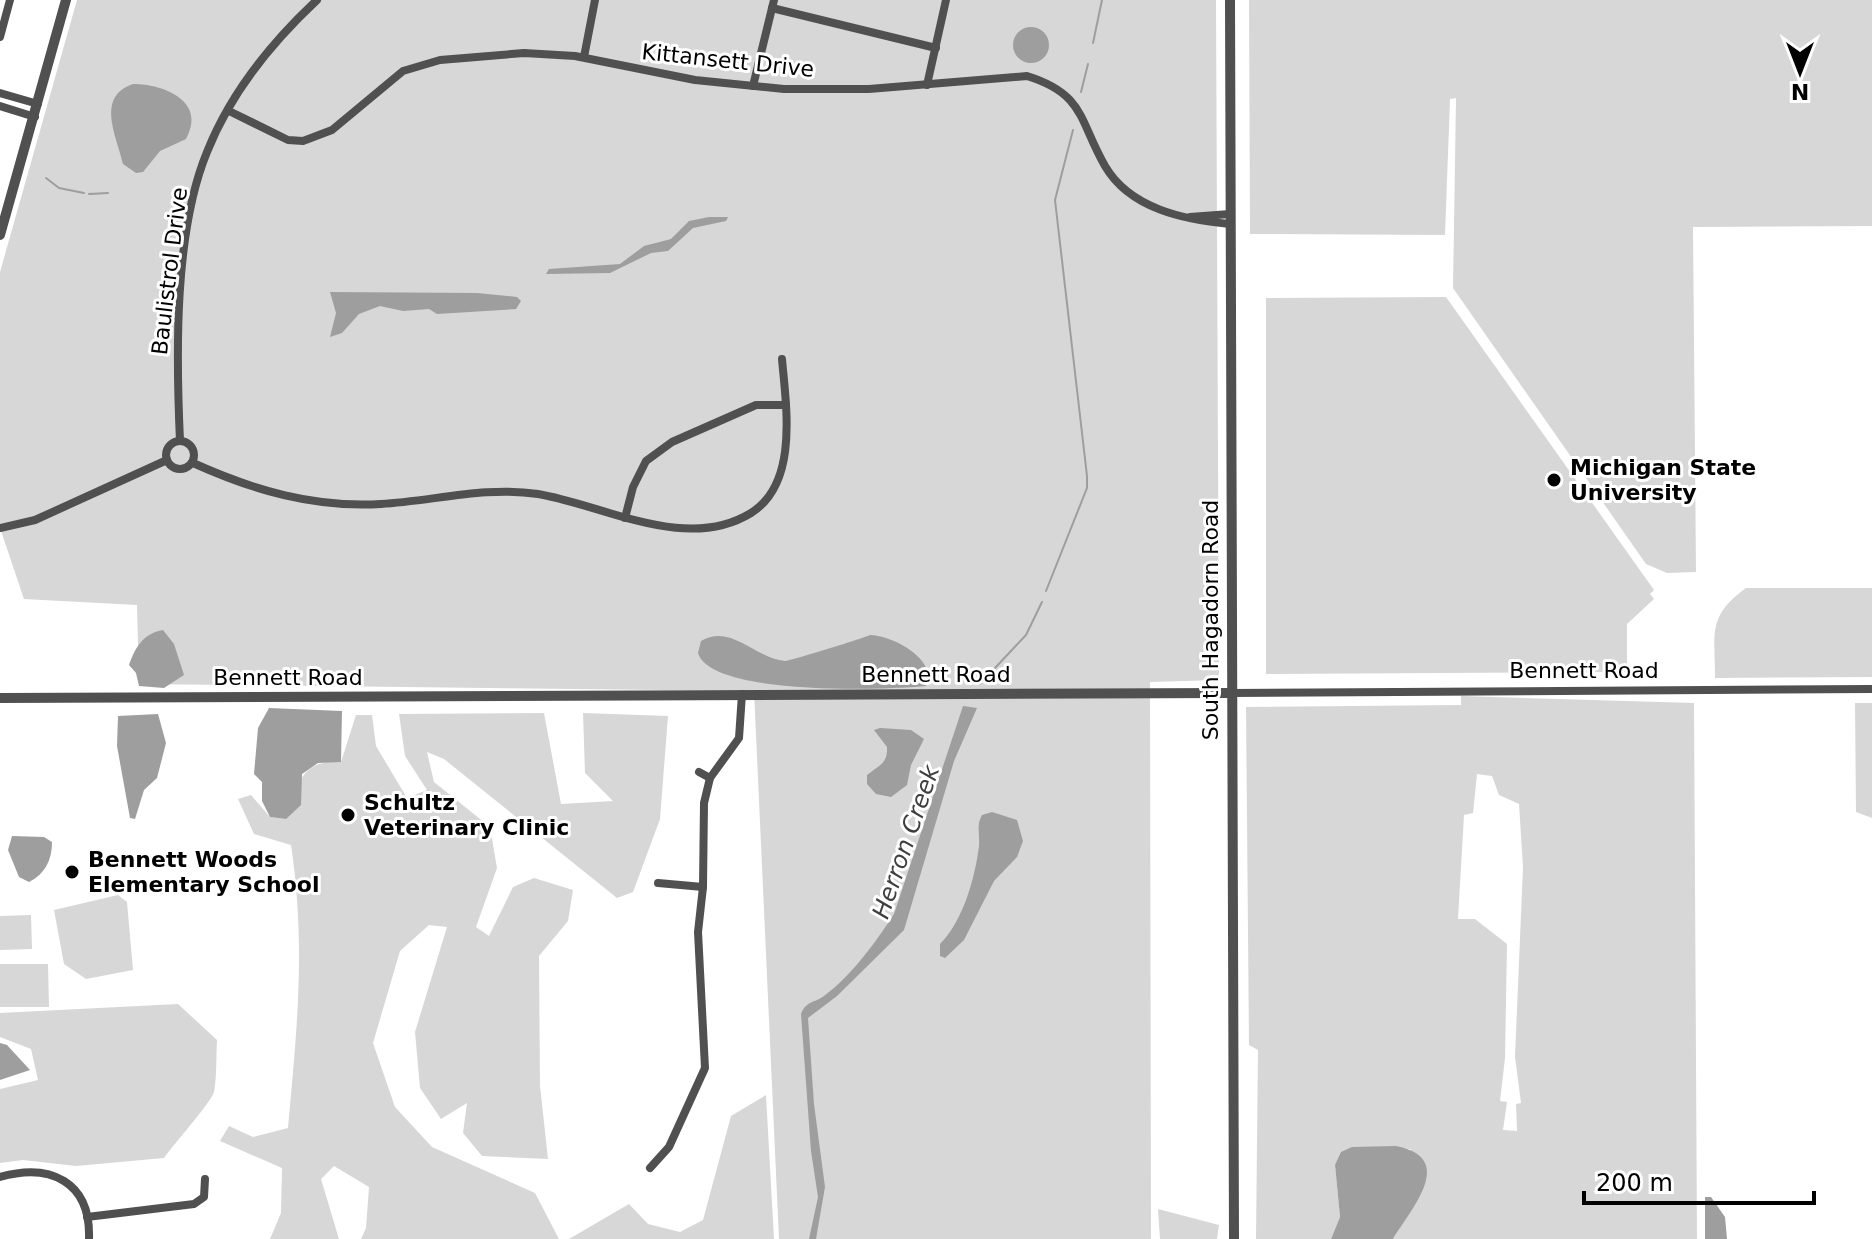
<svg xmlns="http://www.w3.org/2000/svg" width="1872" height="1239" viewBox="0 0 1872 1239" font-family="'DejaVu Sans',sans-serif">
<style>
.green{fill:#d7d7d7;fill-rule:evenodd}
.water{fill:#9e9e9e}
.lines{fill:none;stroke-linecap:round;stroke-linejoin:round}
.stream{stroke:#9e9e9e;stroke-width:2}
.minor{stroke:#505050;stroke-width:8}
.tertiary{stroke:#505050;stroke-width:10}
.poi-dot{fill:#000;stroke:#fff;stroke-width:3}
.labels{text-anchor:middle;stroke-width:6;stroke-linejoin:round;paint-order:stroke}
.street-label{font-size:22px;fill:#000;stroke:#fff}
.poi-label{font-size:22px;font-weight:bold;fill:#000;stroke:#fff;text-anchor:start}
.water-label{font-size:24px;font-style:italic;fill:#3f3f3f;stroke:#fff}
</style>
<rect width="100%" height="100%" fill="#fff"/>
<!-- green -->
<g class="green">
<polygon points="77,0 1216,0 1219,680 1150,682 1151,1239 779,1239 754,691 139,684 137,605 24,599 0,528 0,272"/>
<polygon points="1249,0 1872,0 1872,226 1693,227 1696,572 1667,573 1646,564 1453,288 1456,98 1450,99 1445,235 1250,234"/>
<polygon points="1446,297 1654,590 1650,594 1654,599 1627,624 1627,672 1266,674 1266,298"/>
<path d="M1746 588H1872V677L1715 678C1715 634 1707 616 1746 588Z"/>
<path d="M1461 696 1694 703 1697 1239H1393L1401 1225 1411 1149 1352 1147 1335 1165 1340 1217 1331 1239H1256L1258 1050 1249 1045 1246 707 1461 705ZM1477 774 1492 776 1499 795 1519 804 1523 867 1515 1057 1521 1103 1516 1104 1517 1131 1503 1130 1507 1102 1500 1101 1505 1058 1507 944 1475 919H1458L1464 815 1473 813Z"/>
<polygon points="1855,703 1872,703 1872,818 1856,812"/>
<path d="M544 713 561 804 613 801 585 773 583 713 668 716 660 819 633 892 617 898 444 759 427 752 434 782 490 827 497 868 476 927 489 936 513 887 534 878 573 890 568 921 539 956 540 1086 548 1159 482 1156 463 1133 467 1103 441 1119 420 1088 415 1032 447 927 429 925 400 951 373 1043 395 1107 432 1147 535 1193 559 1239H361L366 1228 369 1187 334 1166 321 1179 339 1239H270L281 1213 282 1168 220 1141 229 1126 253 1137 288 1128C297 1028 306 945 291 845L254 834 238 799 251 795 270 817 286 819C298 787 299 759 341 762L356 715H372L376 746 407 798 427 790 405 756 399 714Z"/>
<polygon points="118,895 127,902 133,970 86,979 64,964 54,910"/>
<polygon points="31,915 32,949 0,950 0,916"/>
<polygon points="0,964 48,964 49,1007 0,1007"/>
<path d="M178 1004 217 1040C216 1057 217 1076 214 1092 212 1101 173 1145 164 1158L76 1166 23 1160 0 1163V1089L38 1080 31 1049 0 1037V1013Z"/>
<polygon points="766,1095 774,1239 569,1239 629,1204 648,1224 680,1232 703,1220 731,1116"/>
<polygon points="1158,1209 1219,1225 1217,1239 1160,1239"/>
</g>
<!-- water -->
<g class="water">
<circle cx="1031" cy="45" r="18"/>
<path d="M133 84C165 84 207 102 186 139L160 151 143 172 136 173 123 164C117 136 95 97 133 84Z"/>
<polygon points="709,217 728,217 726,221 693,228 668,251 651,253 610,273 546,274 549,269 620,264 644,246 671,239 689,221"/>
<polygon points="330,292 477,293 517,297 521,301 516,309 437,314 429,309 403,311 380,306 359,314 342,333 330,337 336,313"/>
<path d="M163 630 174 644 184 675 164 688 139 686 136 673 129 665C136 646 143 634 163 630Z"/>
<path d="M870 635C892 635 939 660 926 686 886 690 711 696 698 653L701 641C731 623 756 659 785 661 790 661 861 639 870 635Z"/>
<path d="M963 706 977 708 954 761 904 930 837 996 808 1018 814 1104 825 1187 816 1239H809L818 1197 811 1151 801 1014C806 1001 814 1003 824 996 851 976 876 942 894 914Z"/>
<polygon points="269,708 342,711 341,762 318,763 302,774 301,805 286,819 270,817 262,801 262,782 254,774 258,728"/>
<polygon points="158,714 166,743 157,778 144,790 135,819 130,818 117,746 118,716"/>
<path d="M880 728 911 730 924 739 911 765 907 785 891 797 876 794 867 784V775C878 766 888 764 887 747L874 730Z"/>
<path d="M992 812 1017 820 1023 841 1017 857 994 881 964 940 945 958 940 956V944C963 921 975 878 979 846 980 835 976 825 982 815Z"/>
<path d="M12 836 44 837 52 842C52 860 45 874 29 882L19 877 8 850Z"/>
<polygon points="0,1043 7,1045 30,1070 0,1080"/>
<path d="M1396 1146C1458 1158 1411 1209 1393 1239H1331L1340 1217 1335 1165 1341 1152 1352 1147Z"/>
<polygon points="1705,1197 1711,1197 1725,1217 1727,1239 1705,1239"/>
</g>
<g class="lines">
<!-- stream -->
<g class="stream">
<polyline points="1093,43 1102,0"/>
<polyline points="1081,92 1088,64"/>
<polyline points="46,178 59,188 84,193"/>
<polyline points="89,194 108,193"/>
<polyline points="1046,591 1087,488 1087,476 1055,200 1073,130"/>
<polyline points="980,684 1026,635 1042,602"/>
</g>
<!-- minor -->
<g class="minor">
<polyline points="772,8 936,48"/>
<polyline points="0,37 10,0"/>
<polyline points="584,57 595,0"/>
<polyline points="927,85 946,0"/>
<polyline points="753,86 774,0"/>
<polyline points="0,93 38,104"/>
<polyline points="0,106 35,117"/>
<path d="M229 111 288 140 303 141 332 130 403 71 440 60 524 53 575 56 695 80 784 89H869L1027 76C1085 94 1079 121 1105 166 1130 209 1185 220 1230 224"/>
<polyline points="1190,217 1230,214"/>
<circle cx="180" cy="455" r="14"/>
<path d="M180 441C176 354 174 232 207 152 230 94 272 42 317 0"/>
<path d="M193 463C253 490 313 508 381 504 433 501 486 486 538 494 604 505 686 553 751 513 799 483 786 406 782 359"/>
<polyline points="625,518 633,487 646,461 672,442 756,405 786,405"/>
<polyline points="0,528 35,520 167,460"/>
<polyline points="1230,693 1872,689"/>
<polyline points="699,772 710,778"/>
<polyline points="658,883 703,887"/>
<polyline points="650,1168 669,1147 705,1068 698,932 703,887 704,803 710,778 739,738 742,694"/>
<path d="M0 1177C50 1163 91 1181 89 1239"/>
<polyline points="87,1217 194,1204 204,1197 205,1179"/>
</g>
<!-- tertiary -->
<g class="tertiary">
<polyline points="1230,0 1234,1239"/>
<polyline points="0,235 66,0"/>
<polyline points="0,698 1230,693"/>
</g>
</g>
<!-- markers -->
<g class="poi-dot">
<circle cx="1554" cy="480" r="8"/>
<circle cx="348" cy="815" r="8"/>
<circle cx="72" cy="872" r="8"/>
</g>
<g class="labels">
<!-- street labels -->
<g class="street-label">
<text transform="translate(728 60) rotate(6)" y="8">Kittansett Drive</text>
<text transform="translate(169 271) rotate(-83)" y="8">Baulistrol Drive</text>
<text transform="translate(1210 620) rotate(-90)" y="8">South Hagadorn Road</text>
<text x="1584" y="678">Bennett Road</text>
<text x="936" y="682">Bennett Road</text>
<text x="288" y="685">Bennett Road</text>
</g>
<!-- poi labels -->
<g class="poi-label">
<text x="1570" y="475">Michigan State<tspan x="1570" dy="25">University</tspan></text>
<text x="364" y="810">Schultz<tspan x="364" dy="25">Veterinary Clinic</tspan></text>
<text x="88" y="867">Bennett Woods<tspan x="88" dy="25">Elementary School</tspan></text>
</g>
<!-- water labels -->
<g class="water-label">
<text transform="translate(906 842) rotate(-71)" y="8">Herron Creek</text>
</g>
</g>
<!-- north arrow -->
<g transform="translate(1800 72) rotate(180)" stroke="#ffffff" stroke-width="6" paint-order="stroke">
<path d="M0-6L14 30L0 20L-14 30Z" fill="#000000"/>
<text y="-12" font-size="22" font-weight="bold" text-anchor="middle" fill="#000000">N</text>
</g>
<!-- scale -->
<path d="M1584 1191v12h230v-12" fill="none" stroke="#000000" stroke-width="4"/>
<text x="1596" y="1191" font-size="24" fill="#000000" stroke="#ffffff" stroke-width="6" paint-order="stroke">200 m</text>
</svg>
